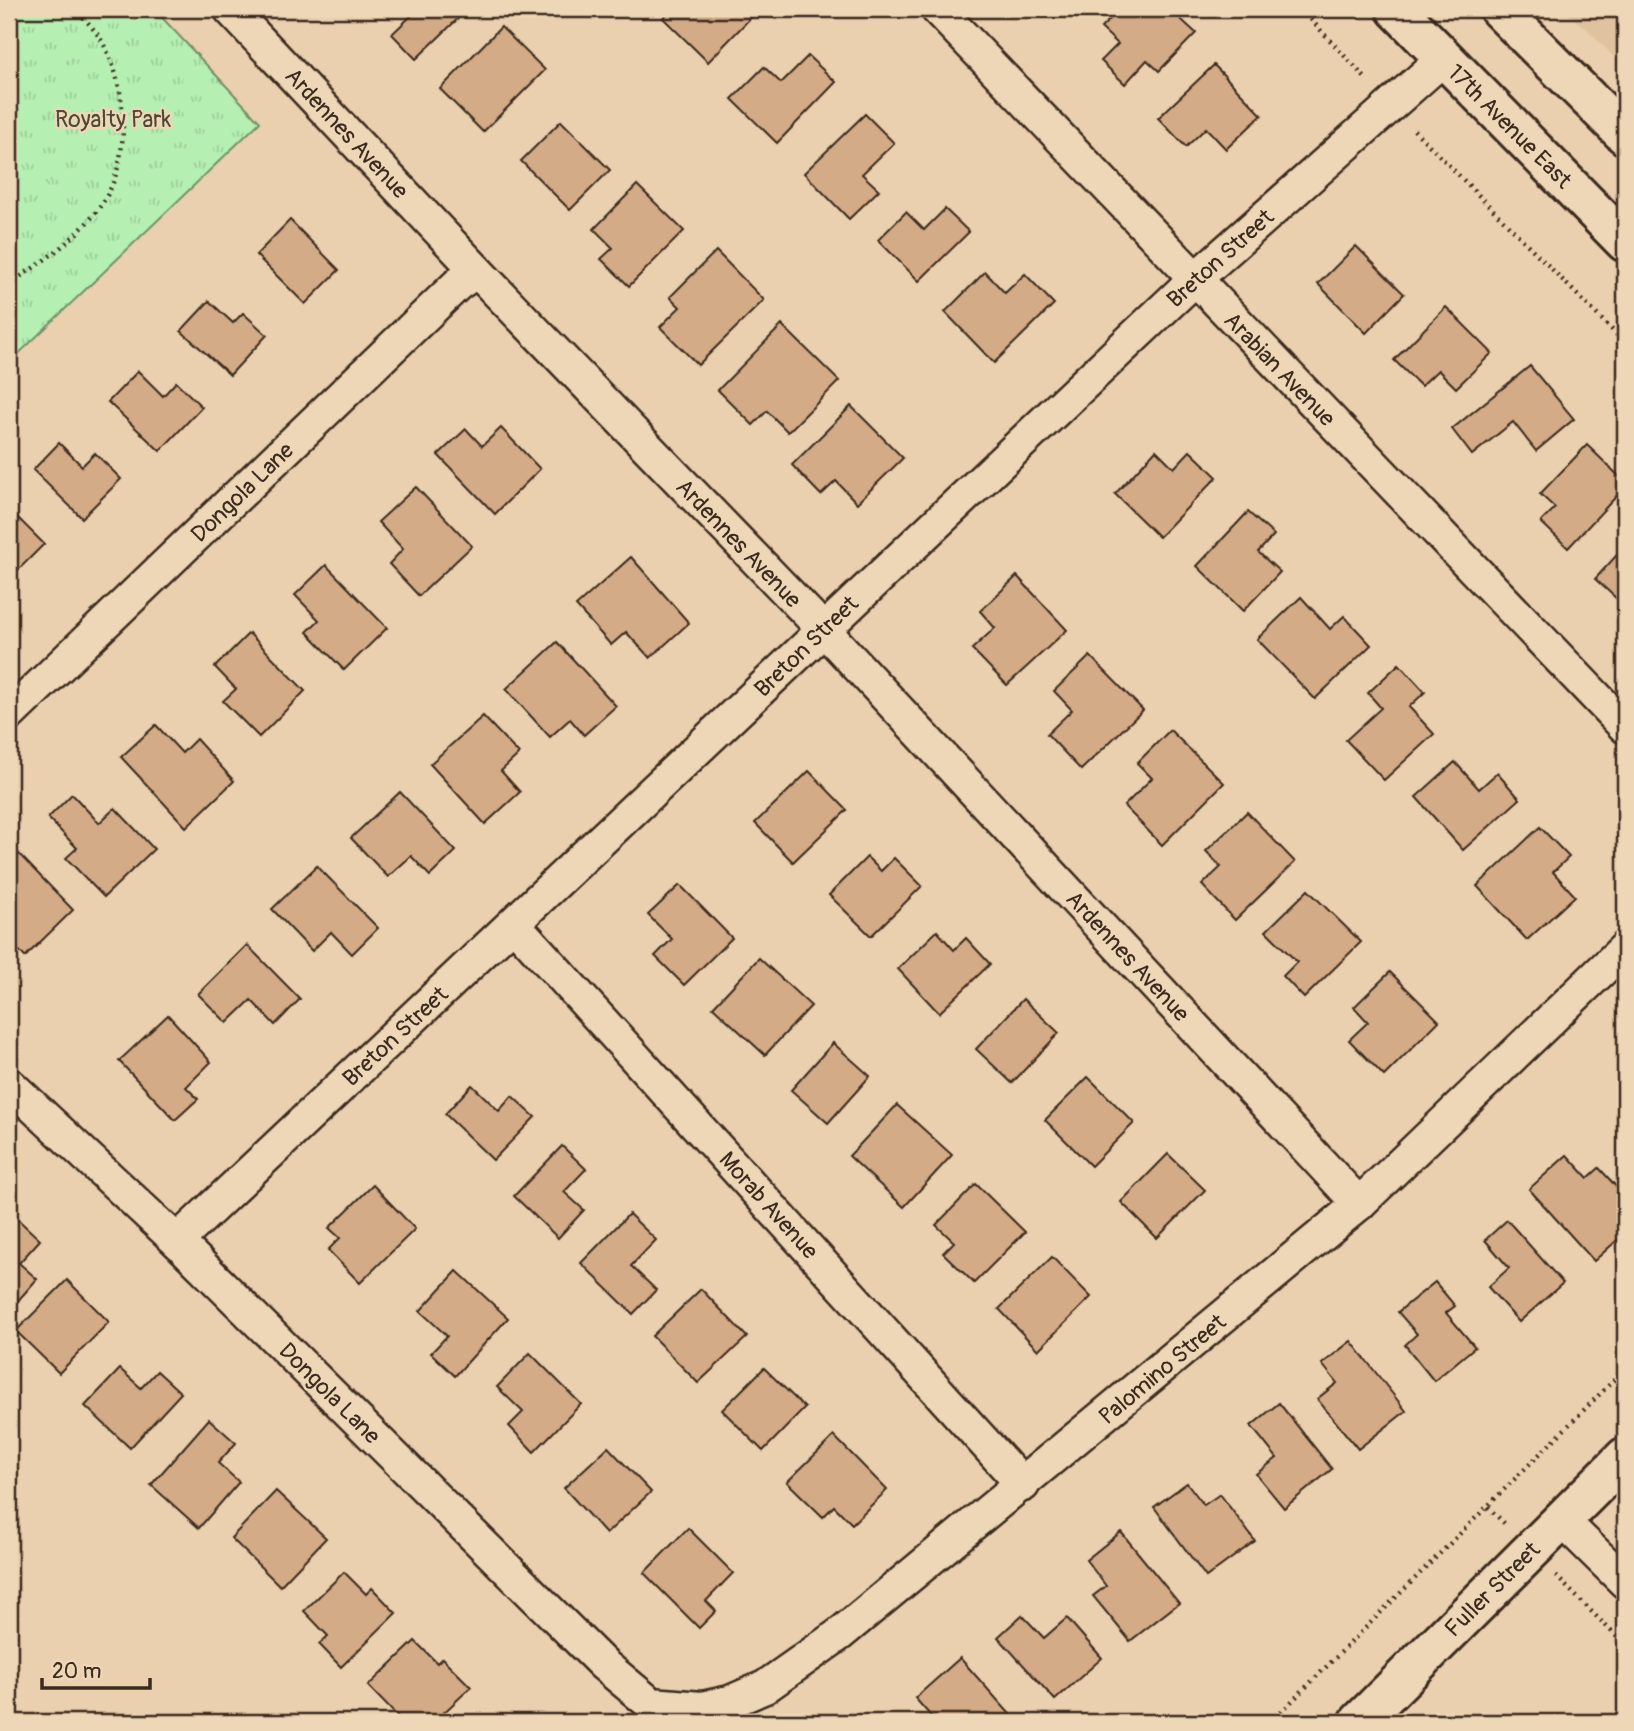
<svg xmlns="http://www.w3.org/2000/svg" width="1634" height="1731" viewBox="0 0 1634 1731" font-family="Pangolin,sans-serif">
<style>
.built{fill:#e0c29f}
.park{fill:url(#park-tufts);stroke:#788c68;stroke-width:2}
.building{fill:#d3ab86;stroke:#3b2a1e;stroke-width:2}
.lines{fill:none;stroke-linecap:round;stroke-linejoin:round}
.minor-casing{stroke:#3b2a1e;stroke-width:37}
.tertiary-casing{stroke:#3b2a1e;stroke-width:44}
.path{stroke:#3b2a1e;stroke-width:4.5;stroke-dasharray:2 5;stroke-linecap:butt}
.minor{stroke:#edd7b6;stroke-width:32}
.tertiary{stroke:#edd7b6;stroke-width:38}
.labels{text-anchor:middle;stroke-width:5;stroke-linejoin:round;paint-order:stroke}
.park-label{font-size:23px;fill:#4d4834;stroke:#edd7b6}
.street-label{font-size:23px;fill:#3b2a1e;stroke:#edd7b6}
</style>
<defs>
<pattern id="park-tufts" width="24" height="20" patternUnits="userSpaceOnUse" patternTransform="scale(1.75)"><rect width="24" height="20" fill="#b5efb2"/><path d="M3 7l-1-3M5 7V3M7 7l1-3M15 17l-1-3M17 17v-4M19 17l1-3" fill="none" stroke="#9dcd99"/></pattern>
</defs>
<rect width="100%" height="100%" fill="#ead0ae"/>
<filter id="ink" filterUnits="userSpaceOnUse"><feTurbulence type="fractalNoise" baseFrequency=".0143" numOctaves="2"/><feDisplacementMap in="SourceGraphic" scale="14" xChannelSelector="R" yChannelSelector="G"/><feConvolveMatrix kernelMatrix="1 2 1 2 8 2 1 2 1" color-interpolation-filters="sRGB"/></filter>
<g filter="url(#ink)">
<!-- built -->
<polygon class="built" points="1562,9 1625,9 1625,69 1589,31"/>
<!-- park -->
<polygon class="park" points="9,9 154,9 260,122 9,363"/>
<!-- building -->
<g class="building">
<polygon points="410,9 468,9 416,59 392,34 414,13"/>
<polygon points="672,9 759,9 708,62 663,18"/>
<polygon points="1120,9 1170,9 1196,33 1159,71 1147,60 1125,84 1101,61 1118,44 1101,28"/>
<polygon points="501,27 545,70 483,132 440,89"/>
<polygon points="808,56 836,82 777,143 732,99 764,67 781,83"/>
<polygon points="1214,65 1262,115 1226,149 1206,128 1186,147 1158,118"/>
<polygon points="865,114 894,143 862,174 879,190 849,219 804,173"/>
<polygon points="561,121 610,170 570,210 521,161"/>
<polygon points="637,185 684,231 629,286 601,259 613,248 594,229"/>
<polygon points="945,209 969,232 919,281 878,240 906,212 924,230"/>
<polygon points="290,220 339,270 305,304 256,255"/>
<polygon points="1356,246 1404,294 1366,333 1318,284"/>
<polygon points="716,251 764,300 698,365 660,327 680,307 670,297"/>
<polygon points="985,272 1005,293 1025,274 1054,304 994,363 945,312"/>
<polygon points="209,301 233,323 243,313 267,335 230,375 181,331"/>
<polygon points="1446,307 1492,353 1456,388 1438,370 1421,386 1394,360"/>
<polygon points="782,325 839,381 788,432 767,411 753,425 718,390"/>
<polygon points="1530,366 1574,419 1536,451 1513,422 1472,455 1452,429"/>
<polygon points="138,371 163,396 176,382 202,407 160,451 108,402"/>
<polygon points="851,406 903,458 857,503 836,481 821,495 792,465"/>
<polygon points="501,428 540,469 495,514 438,455 466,429 482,446"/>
<polygon points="59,443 82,466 95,453 121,479 82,518 33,470"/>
<polygon points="1587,445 1625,482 1625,487 1568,548 1541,522 1555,508 1540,494"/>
<polygon points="1156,450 1174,468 1190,451 1217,477 1159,537 1115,494"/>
<polygon points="416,487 472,546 419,596 389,564 403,549 378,522"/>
<polygon points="9,509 44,544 9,579"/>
<polygon points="1248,512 1274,535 1258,552 1280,572 1243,611 1197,566"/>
<polygon points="1625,546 1625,590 1617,599 1595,579"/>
<polygon points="631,557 689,623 650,658 626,632 611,645 576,606"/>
<polygon points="326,565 387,628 344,670 307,632 319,620 295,595"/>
<polygon points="1017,576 1067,630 1007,685 972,649 995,628 980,611"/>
<polygon points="1301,597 1330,629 1344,616 1371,645 1315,699 1257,639"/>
<polygon points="249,633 305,691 259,737 223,701 236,689 215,667"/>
<polygon points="557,642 616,706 584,735 570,719 550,737 506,689"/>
<polygon points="1090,656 1143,710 1081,770 1047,734 1072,710 1054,691"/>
<polygon points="1399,664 1425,692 1409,707 1434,734 1384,780 1346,740 1381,708 1368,693"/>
<polygon points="483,716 519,754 501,771 520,792 485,824 430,764"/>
<polygon points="156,725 182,753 196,739 234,781 186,827 121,757"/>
<polygon points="1170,730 1224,783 1162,845 1124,806 1152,778 1137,763"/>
<polygon points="1455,762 1479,789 1497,773 1520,799 1463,850 1416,797"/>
<polygon points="809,771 847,810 793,862 755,823"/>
<polygon points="400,792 456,851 430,876 411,856 388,877 351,838"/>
<polygon points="72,794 99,823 115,808 154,849 104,897 66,858 77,848 48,818"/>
<polygon points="1247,812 1295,862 1235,920 1202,885 1221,867 1206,851"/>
<polygon points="1540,827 1569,857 1553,872 1575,896 1527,940 1477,886"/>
<polygon points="19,854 73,910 25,957 9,940 9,864"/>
<polygon points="867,857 881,871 894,858 922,886 871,936 829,895"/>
<polygon points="317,866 378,928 352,954 331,932 312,951 272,909"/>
<polygon points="680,885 732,938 684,985 655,956 672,939 648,915"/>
<polygon points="1308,890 1361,942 1304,998 1283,976 1297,962 1266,931"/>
<polygon points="937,931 954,950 966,938 990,964 939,1013 898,969"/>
<polygon points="247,945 300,999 275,1025 251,1000 227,1023 198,994"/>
<polygon points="759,958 811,1006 765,1055 713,1007"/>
<polygon points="1390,972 1439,1021 1384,1076 1349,1040 1368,1022 1354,1007"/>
<polygon points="1023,999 1059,1033 1012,1083 976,1049"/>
<polygon points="168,1015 211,1062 186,1087 198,1099 175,1120 119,1061"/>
<polygon points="833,1043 870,1076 828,1123 791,1090"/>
<polygon points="1088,1077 1134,1123 1091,1166 1045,1120"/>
<polygon points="472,1085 499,1111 512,1096 535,1117 493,1160 445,1114"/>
<polygon points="897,1105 952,1155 904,1207 849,1156"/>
<polygon points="562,1146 586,1169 564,1192 584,1210 558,1238 514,1196"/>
<polygon points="1168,1154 1205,1190 1157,1238 1121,1202"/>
<polygon points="1567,1155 1588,1178 1599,1168 1625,1196 1625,1233 1594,1261 1529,1189"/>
<polygon points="976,1184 1025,1232 974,1283 943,1253 954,1242 936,1225"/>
<polygon points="373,1185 415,1229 360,1283 328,1250 340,1238 329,1228"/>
<polygon points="9,1211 40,1240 19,1263 37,1279 9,1311"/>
<polygon points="629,1214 656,1240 631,1266 656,1290 633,1314 581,1263"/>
<polygon points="1507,1220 1563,1283 1519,1322 1488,1287 1509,1268 1485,1240"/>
<polygon points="1052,1257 1091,1297 1038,1350 999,1309"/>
<polygon points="457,1271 508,1318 455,1376 431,1353 447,1336 420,1311"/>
<polygon points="67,1280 109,1322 59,1373 16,1331"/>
<polygon points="1435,1282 1455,1306 1446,1313 1475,1347 1434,1381 1405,1345 1417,1334 1398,1312"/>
<polygon points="701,1289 747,1337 698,1383 652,1336"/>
<polygon points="1351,1341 1406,1411 1358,1449 1317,1399 1337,1383 1322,1364"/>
<polygon points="530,1353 581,1404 534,1452 509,1426 523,1412 497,1387"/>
<polygon points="764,1368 805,1408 763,1451 722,1410"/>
<polygon points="120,1369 141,1388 157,1371 181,1393 130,1448 85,1406"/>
<polygon points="1279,1403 1332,1469 1284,1508 1256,1474 1277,1458 1251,1426"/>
<polygon points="209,1419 236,1443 218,1463 239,1482 199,1528 151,1485"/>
<polygon points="834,1436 887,1490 852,1524 834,1506 823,1517 787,1482"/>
<polygon points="608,1447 651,1492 606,1534 564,1488"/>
<polygon points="1187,1483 1204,1505 1220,1494 1255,1541 1206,1577 1154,1507"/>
<polygon points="276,1491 326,1538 280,1586 231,1538"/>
<polygon points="688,1528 733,1573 706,1601 716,1611 699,1628 644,1573"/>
<polygon points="1121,1532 1179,1603 1130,1641 1093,1596 1106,1586 1086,1560"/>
<polygon points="344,1572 366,1594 372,1588 396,1613 341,1667 319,1644 328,1636 304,1611"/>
<polygon points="1022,1615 1044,1638 1067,1618 1102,1658 1055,1700 998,1637"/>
<polygon points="415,1641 437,1663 442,1658 471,1687 434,1722 399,1722 401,1720 368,1686"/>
<polygon points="960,1658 1017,1722 936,1722 915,1698"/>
</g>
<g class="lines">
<!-- minor casing -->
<g class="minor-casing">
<g id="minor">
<polyline points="230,9 477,271 823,629 1359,1204"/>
<polyline points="937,9 1625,727"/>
<polyline points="9,715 458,284 477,271"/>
<polyline points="514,924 1023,1485"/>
<polyline points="9,1084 177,1241 603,1664 651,1704 702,1708 730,1702 765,1687 840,1634 1359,1204 1625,948"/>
<polyline points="177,1241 1195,279 1443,59"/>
<polyline points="1562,1520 1625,1582"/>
</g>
</g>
<!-- tertiary casing -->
<g class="tertiary-casing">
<g id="tertiary">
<polyline points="1396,9 1625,242"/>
<polyline points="1499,9 1625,135"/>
<polyline points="1359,1722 1625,1457"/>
</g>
</g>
<!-- path -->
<g class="path">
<polyline points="1301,9 1367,80"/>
<polyline points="1414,130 1625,343"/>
<path d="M9 284C43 262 83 235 105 199 132 154 127 81 100 38 93 28 84 18 76 9"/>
<polyline points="1488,1507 1506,1525"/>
<polyline points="1556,1576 1625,1645"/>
<polyline points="1271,1722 1625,1369"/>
</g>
<!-- minor -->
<use href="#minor" class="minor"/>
<!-- tertiary -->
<use href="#tertiary" class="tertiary"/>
</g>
</g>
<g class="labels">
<!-- park labels -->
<g class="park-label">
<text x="113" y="127">Royalty Park</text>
</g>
<!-- street labels -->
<g class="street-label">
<text transform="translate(1510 126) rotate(45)" y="8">17th Avenue East</text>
<text transform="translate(347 133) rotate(47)" y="8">Ardennes Avenue</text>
<text transform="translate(1220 258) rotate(-42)" y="8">Breton Street</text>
<text transform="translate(1280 369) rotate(46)" y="8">Arabian Avenue</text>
<text transform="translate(242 492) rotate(-44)" y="8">Dongola Lane</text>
<text transform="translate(739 543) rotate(46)" y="8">Ardennes Avenue</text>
<text transform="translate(806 646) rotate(-44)" y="8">Breton Street</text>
<text transform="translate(1128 956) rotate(47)" y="8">Ardennes Avenue</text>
<text transform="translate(395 1036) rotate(-43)" y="8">Breton Street</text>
<text transform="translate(769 1205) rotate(48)" y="8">Morab Avenue</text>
<text transform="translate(1162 1369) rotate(-40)" y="8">Palomino Street</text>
<text transform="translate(330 1393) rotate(45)" y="8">Dongola Lane</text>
<text transform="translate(1492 1589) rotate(-45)" y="8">Fuller Street</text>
</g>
</g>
<!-- margin -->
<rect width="1634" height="1731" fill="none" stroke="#edd7b6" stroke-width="35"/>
<rect x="18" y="18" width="1599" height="1696" fill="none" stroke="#3b2a1e" stroke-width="2.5" filter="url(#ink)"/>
<!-- scale -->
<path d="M42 1678v10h108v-10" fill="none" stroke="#3b2a1e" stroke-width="3.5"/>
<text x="52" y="1678" font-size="21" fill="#3b2a1e" stroke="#edd7b6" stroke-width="5" paint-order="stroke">20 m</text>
</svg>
